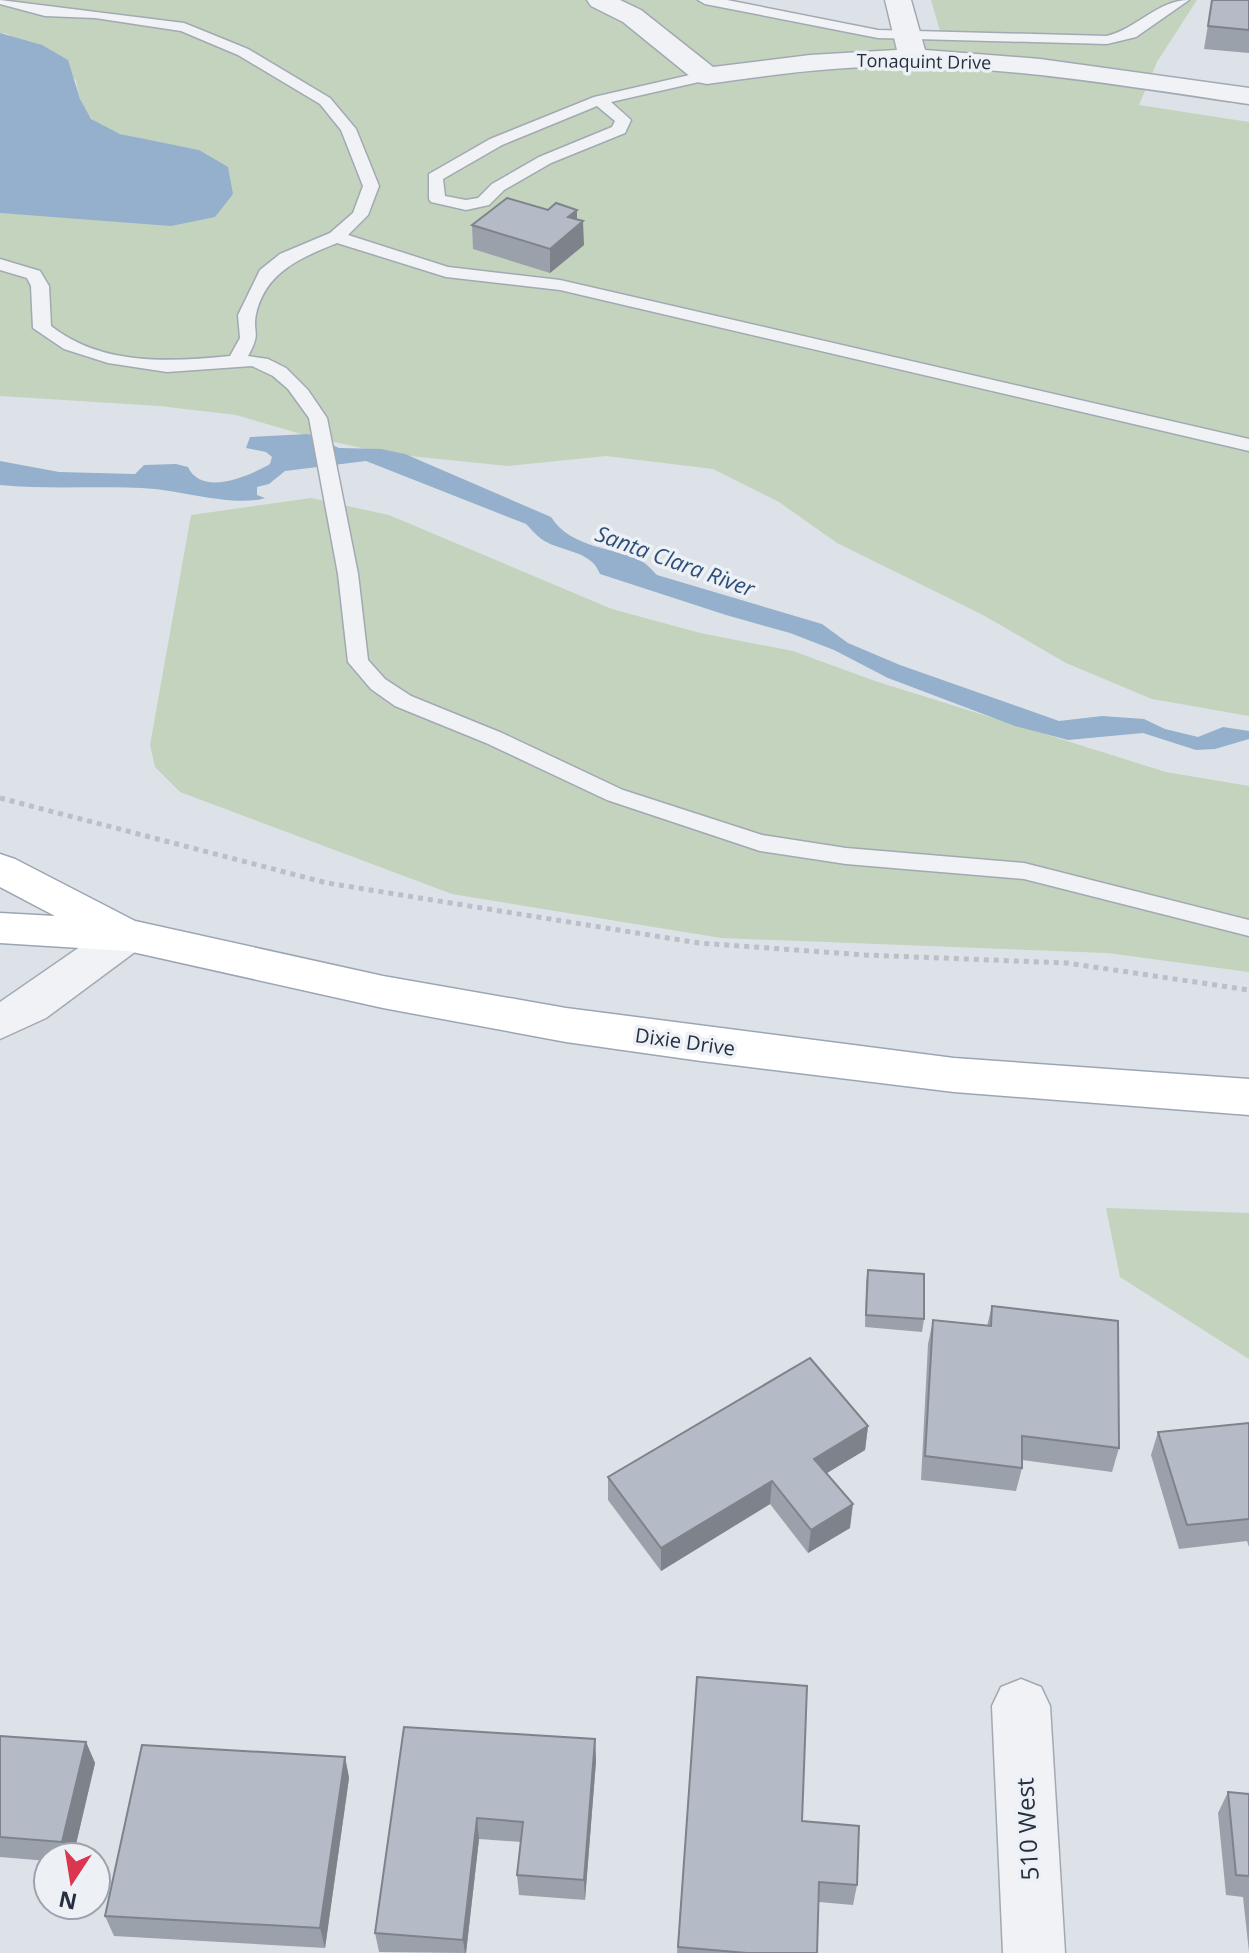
<svg xmlns="http://www.w3.org/2000/svg" width="1249" height="1953" viewBox="0 0 1249 1953" font-family="'Open Sans',sans-serif">
<style>
.green{fill:#c3d3bd}
.water{fill:#94b0cc}
.lines{fill:none;stroke-linecap:round;stroke-linejoin:round}
.service-casing{stroke:#a2a9b2;stroke-width:3}
.minor-casing{stroke:#a2a9b2;stroke-width:3}
.tertiary-casing{stroke:#a2a9b2;stroke-width:3}
.primary-casing{stroke:#9ba6b5;stroke-width:3}
.path{stroke:#bbbfc7;stroke-width:5;stroke-dasharray:5 5;stroke-linecap:butt}
.service{fill:#f0f2f6;fill-rule:evenodd}
.minor{fill:#f0f2f6;fill-rule:evenodd}
.tertiary{fill:#f0f2f6;fill-rule:evenodd}
.primary{fill:#fff;fill-rule:evenodd}
.wall{fill:#9ba1aa}
.shaded-wall{fill:#7e838b}
.building{fill:#b4bbc6;stroke:#7e838b;stroke-width:2}
.labels{text-anchor:middle;stroke-width:7;stroke-linejoin:round;paint-order:stroke}
.far-street-label{font-size:18px;fill:#252f40;stroke:#edf1f6}
.street-label{font-size:20px;fill:#252f40;stroke:#edf1f6}
.water-label{font-size:22px;font-style:italic;fill:#2c4e78;stroke:#edf1f6}
.near-street-label{font-size:24px;fill:#252f40;stroke:#edf1f6}
</style>
<rect width="100%" height="100%" fill="#dde2e8"/>
<!-- green -->
<g class="green">
<path d="M0 0H721L879 31 941 35 931 0H1197L1157 62 1139 105 1249 122V716L1152 699 1066 663 983 615 837 543 779 502 713 469 606 456 508 466 390 454 311 437 236 415 159 406 0 396V213L40 215 199 150C171 144 107 138 89 116 81 105 78 93 76 80L8 34 0 33Z"/>
<polygon points="311,498 389,515 612,609 700,633 793,651 875,681 1166,772 1249,786 1249,972 1107,953 721,938 452,894 180,792 155,767 150,745 191,515"/>
<polygon points="1106,1208 1249,1213 1249,1359 1120,1277"/>
</g>
<!-- water -->
<g class="water">
<polygon points="0,33 42,45 68,60 80,99 91,119 120,134 199,150 228,167 233,194 215,217 171,226 0,213"/>
<path d="M308 434 339 448 381 449 405 454 551 517C571 549 615 547 643 562 648 565 653 571 657 575L822 624 848 643 900 665 1059 721 1102 716 1144 719 1165 729 1198 737 1223 727 1249 731V739L1215 749 1196 750 1143 733 1068 740 1015 726 888 678 834 650 790 633 726 615 600 574C591 549 558 552 540 538 535 534 531 529 526 524L366 461 285 471 269 484 257 487V495L265 498C238 507 184 492 155 489 103 485 52 490 0 485V461L59 472 135 474 144 465 176 464 188 467C202 497 249 476 270 464L272 457 266 452 246 448 250 437Z"/>
</g>
<g class="lines">
<!-- service casing -->
<g class="service-casing">
<g id="service">
<path d="M0 0 184 23 248 49 330 98 356 129 379 186 368 215 348 235 448 267 560 280 1249 439V451L560 290 446 277 337 243C301 258 266 271 256 314 252 334 262 331 248 356L268 359 286 368 308 390 327 418 358 574 368 660 385 679 411 696 502 733 623 790 762 835 846 848 1024 863 1249 920V936L1024 879 846 864 760 851 607 800 486 743 395 706 371 689 348 662 338 574 309 418 288 389 273 376 252 366 167 372 108 363 64 349 33 328 31 286 27 278 0 270V259L40 271 49 286 51 326C102 366 169 362 230 356L240 338 238 315 260 270 280 254 330 233 353 213 363 186 341 130 320 104 238 55 181 31 95 18 45 16 0 4Z"/>
<path d="M698 0H727L878 30 1107 36C1138 28 1158 0 1189 0L1136 37 1107 44 878 38 705 4Z"/>
<path d="M707 71 712 73V79L611 102 631 120 625 133 551 163 504 190 489 205 466 210 431 202 429 199V174L490 139 594 97ZM597 106 615 121 612 127 539 157 492 184 478 198 466 200 445 196 443 179 502 145Z"/>
</g>
</g>
<!-- minor casing -->
<g class="minor-casing">
<g id="minor">
<path d="M587 0H620L641 10 713 67 810 55 897 50 885 0H911L925 50 1040 59 1249 88V104C1138 88 1027 69 914 66 845 65 776 74 707 84L697 82 623 22 591 6Z"/>
<polygon points="1021,1679 1041,1687 1050,1706 1065,1953 1003,1953 992,1706 1001,1687"/>
</g>
</g>
<!-- tertiary casing -->
<g class="tertiary-casing">
<polygon id="tertiary" points="128,919 143,924 150,935 143,946 46,1018 0,1039 0,1002 113,924"/>
</g>
<!-- primary casing -->
<g class="primary-casing">
<polygon id="primary" points="0,854 15,859 135,921 383,976 566,1008 954,1058 1249,1079 1249,1115 954,1092 701,1061 566,1042 383,1008 128,951 0,943 0,913 55,916 0,887"/>
</g>
<!-- path -->
<polyline class="path" points="0,798 327,883 699,943 865,955 1067,963 1249,990"/>
<!-- service -->
<use href="#service" class="service"/>
<!-- minor -->
<use href="#minor" class="minor"/>
<!-- tertiary -->
<use href="#tertiary" class="tertiary"/>
<!-- primary -->
<use href="#primary" class="primary"/>
</g>
<!-- wall -->
<g class="wall">
<polygon points="1212,0 1249,0 1249,53 1204,49"/>
<polygon points="548,210 577,210 577,219 584,245 550,273 473,249 472,225"/>
<polygon points="868,1270 924,1319 922,1332 865,1327 866,1282"/>
<polygon points="992,1306 1119,1448 1112,1472 1022,1460 1022,1468 1016,1491 921,1480 928,1344 933,1320 987,1326"/>
<polygon points="1249,1423 1249,1547 1247,1541 1179,1549 1151,1455 1158,1432"/>
<polygon points="868,1426 865,1450 827,1473 850,1528 808,1553 770,1504 661,1571 608,1500 608,1477"/>
<polygon points="697,1677 802,1821 857,1885 853,1905 819,1902 817,1953 677,1953"/>
<polygon points="404,1727 595,1739 596,1761 585,1900 519,1895 517,1875 521,1842 479,1839 466,1953 379,1952 375,1933"/>
<polygon points="0,1736 86,1742 95,1763 73,1857 48,1857 48,1861 0,1857"/>
<polygon points="345,1757 349,1778 325,1948 114,1936 105,1916"/>
<polygon points="1228,1792 1249,1794 1249,1952 1243,1897 1226,1895 1218,1813"/>
</g>
<!-- shaded-wall -->
<g class="shaded-wall">
<polygon points="577,210 577,227 583,221 584,245 550,273 550,249 568,217"/>
<polygon points="868,1426 865,1450 812,1482 814,1459"/>
<polygon points="772,1481 770,1504 661,1571 661,1548"/>
<polygon points="853,1504 850,1528 808,1553 811,1530"/>
<polygon points="595,1739 596,1761 585,1900 584,1880"/>
<polygon points="86,1742 95,1763 73,1857 69,1857 62,1842"/>
<polygon points="345,1757 349,1778 325,1948 320,1928"/>
<polygon points="477,1818 479,1839 466,1953 465,1953 463,1940"/>
</g>
<!-- building -->
<g class="building">
<polygon points="1212,0 1249,0 1249,30 1208,26"/>
<polygon points="507,198 548,210 556,203 577,210 568,217 583,221 550,249 472,225"/>
<polygon points="868,1270 924,1274 924,1319 866,1315"/>
<polygon points="992,1306 1118,1321 1119,1448 1022,1436 1022,1468 925,1456 933,1320 991,1326"/>
<polygon points="810,1358 868,1426 814,1459 853,1504 811,1530 772,1481 661,1548 608,1477"/>
<polygon points="1249,1423 1249,1519 1187,1525 1158,1432"/>
<polygon points="697,1677 807,1686 802,1821 859,1826 857,1885 819,1882 817,1953 747,1953 678,1947"/>
<polygon points="404,1727 595,1739 584,1880 517,1875 523,1822 477,1818 463,1940 375,1933"/>
<polygon points="0,1736 86,1742 62,1842 0,1837"/>
<polygon points="142,1745 345,1757 320,1928 105,1916"/>
<polygon points="1228,1792 1249,1794 1249,1876 1236,1875"/>
</g>
<g class="labels">
<!-- far-street labels -->
<g class="far-street-label">
<text transform="translate(924 62) rotate(1)" y="6">Tonaquint Drive</text>
</g>
<!-- street labels -->
<g class="street-label">
<text transform="translate(685 1042) rotate(8)" y="7">Dixie Drive</text>
</g>
<!-- water labels -->
<g class="water-label">
<text transform="translate(675 561) rotate(20)" y="8">Santa Clara River</text>
</g>
<!-- near-street labels -->
<g class="near-street-label">
<text transform="translate(1028 1829) rotate(-93)" y="8">510 West</text>
</g>
</g>
<!-- north arrow -->
<g transform="translate(72 1881) rotate(192)"><circle r="38" fill="#edf1f6" stroke="#9da3ad" stroke-width="2"/>
<path d="M0-6L14 30L0 20L-14 30Z" fill="#da364f"/>
<text y="-12" font-size="22" font-weight="bold" text-anchor="middle" fill="#252f40">N</text>
</g>
</svg>
